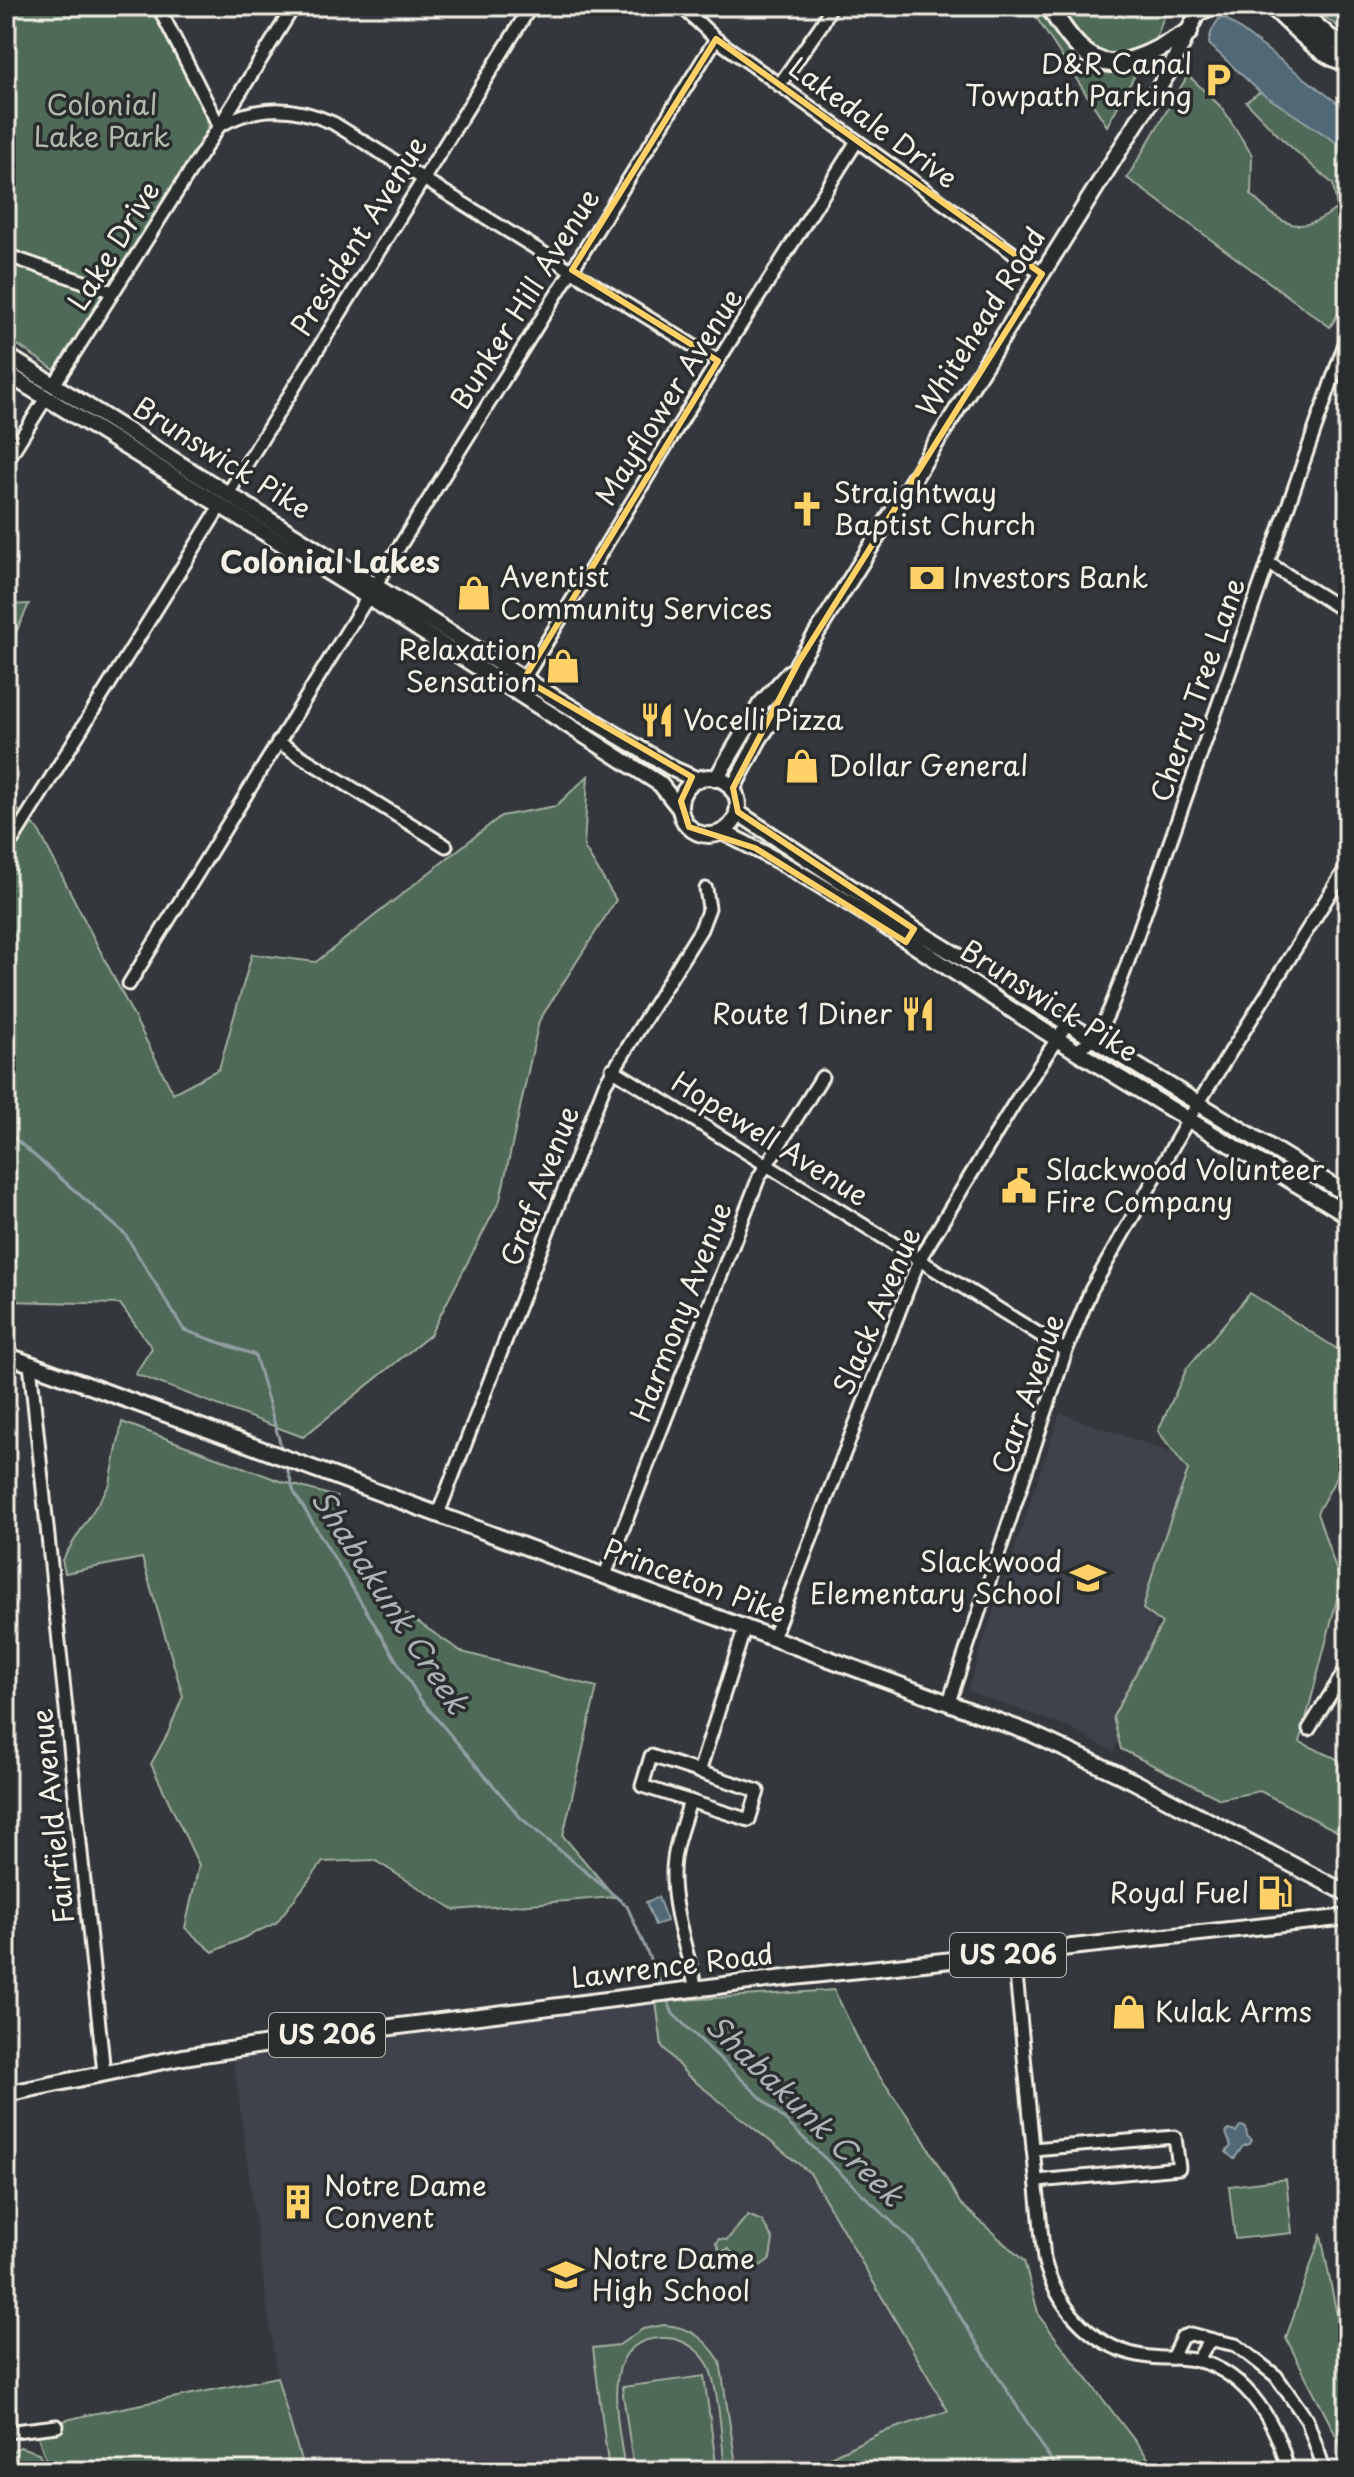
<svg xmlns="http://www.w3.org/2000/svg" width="1354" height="2477" viewBox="0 0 1354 2477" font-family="'Playpen Sans',sans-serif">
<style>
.built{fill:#40434c}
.green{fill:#506a58;stroke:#a2aea0;stroke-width:2}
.water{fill:#516876;stroke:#929fa4;stroke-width:2}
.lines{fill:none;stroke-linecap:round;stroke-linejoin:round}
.stream{stroke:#929fa4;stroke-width:3}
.minor-casing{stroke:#f4f1e8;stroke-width:17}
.major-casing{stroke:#f4f1e8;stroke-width:20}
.highway-casing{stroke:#f4f1e8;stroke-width:22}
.minor{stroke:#2a2d2e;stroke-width:11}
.major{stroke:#2a2d2e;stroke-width:14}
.highway{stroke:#2a2d2e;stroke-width:16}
.marked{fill:none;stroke:#ffd166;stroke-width:6;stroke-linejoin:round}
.labels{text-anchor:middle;stroke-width:7;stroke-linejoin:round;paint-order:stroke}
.shield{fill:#2a2d2e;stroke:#b7b6b0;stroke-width:2}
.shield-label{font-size:26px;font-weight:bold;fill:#f4f1e8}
.poi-label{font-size:28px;fill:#f4f1e8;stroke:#2a2d2e;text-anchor:start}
.park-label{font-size:28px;fill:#b2bbae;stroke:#2a2d2e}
.street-label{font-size:28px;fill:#f4f1e8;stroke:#2a2d2e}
.neighbourhood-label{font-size:30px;font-weight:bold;fill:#f4f1e8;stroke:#2a2d2e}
.water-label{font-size:30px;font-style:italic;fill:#abb3b5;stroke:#2a2d2e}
</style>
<rect width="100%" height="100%" fill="#34373c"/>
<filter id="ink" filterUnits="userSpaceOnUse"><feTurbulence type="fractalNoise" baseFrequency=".0125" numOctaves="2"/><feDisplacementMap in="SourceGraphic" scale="16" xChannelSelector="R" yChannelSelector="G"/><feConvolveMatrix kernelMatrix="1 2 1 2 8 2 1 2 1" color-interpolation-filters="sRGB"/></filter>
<g filter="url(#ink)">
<!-- built -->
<g class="built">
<polygon points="1060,1413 1209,1466 1114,1752 1070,1728 967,1691"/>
<polygon points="656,2002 662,2046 687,2075 810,2173 948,2411 880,2433 801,2471 304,2471 277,2377 233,2058"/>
</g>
<!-- green -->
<g class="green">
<polygon points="6,6 150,6 207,116 208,128 195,152 56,371 6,337"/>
<polygon points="1029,6 1168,6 1158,33 1107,126"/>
<polygon points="1309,6 1348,6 1348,33 1311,8"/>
<path d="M1188 75 1223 109 1252 155 1251 195C1282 225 1299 238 1337 208L1333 184 1282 139 1246 102 1260 92 1348 150V299L1330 327 1127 178Z"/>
<polygon points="29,604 6,654 6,655 6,605"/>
<polygon points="588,776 584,847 616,900 539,1021 500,1200 430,1335 303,1437 135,1374 152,1348 120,1304 8,1301 6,798 38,829 173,1093 219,1069 252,954 316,962 501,816 556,806"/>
<polygon points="1250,1293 1348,1356 1348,1462 1341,1469 1317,1513 1341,1584 1300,1742 1348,1764 1348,1837 1260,1791 1220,1799 1121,1749 1113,1717 1162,1623 1143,1609 1156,1561 1188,1470 1158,1431 1187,1368"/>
<polygon points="122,1422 280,1481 337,1497 346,1551 366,1587 462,1652 597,1687 563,1836 615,1897 455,1910 374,1860 323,1862 276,1923 213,1952 185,1928 199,1865 151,1764 168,1733 183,1696 142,1558 65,1573 62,1560 110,1484"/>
<polygon points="834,1990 868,2060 921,2135 960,2203 1024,2261 1039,2316 1158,2471 801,2471 880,2433 948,2411 810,2173 687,2075 662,2046 656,2002"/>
<polygon points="1286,2179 1292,2233 1235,2239 1229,2186"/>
<polygon points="748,2215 762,2221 773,2239 770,2259 753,2271 728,2249 721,2252 716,2243 719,2239 727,2240"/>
<polygon points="1321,2235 1344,2351 1348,2352 1348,2471 1344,2471 1344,2451 1286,2338"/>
<path d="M664 2325C691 2327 706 2339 720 2361L737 2471H725C722 2444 719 2385 707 2363 699 2349 683 2339 667 2338 593 2334 620 2429 625 2471H609L593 2348 619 2345 643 2329Z"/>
<polygon points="704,2376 717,2471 634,2471 622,2387"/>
<polygon points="277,2377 304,2471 50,2471 35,2428 87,2415"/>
<polygon points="20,2447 39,2453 46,2471 6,2471 6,2454"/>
</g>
<!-- water -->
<g class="water">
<path d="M1225 18 1348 111V150L1260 92 1209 44C1209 34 1213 27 1219 19Z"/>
<polygon points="658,1897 667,1921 655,1925 646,1902"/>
<polygon points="1240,2126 1246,2127 1247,2136 1252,2140 1250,2144 1243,2146 1234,2159 1226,2152 1231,2146 1226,2133 1228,2130 1236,2132"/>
</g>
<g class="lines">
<!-- stream -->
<g class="stream">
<polyline points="6,1131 125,1234 184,1330 255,1355 283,1453"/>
<polyline points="286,1465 294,1492 420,1699 521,1818 627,1906 662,1986"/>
<polyline points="666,1997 673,2014 913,2242 1058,2471"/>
</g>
<!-- minor casing -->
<g class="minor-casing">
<g id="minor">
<polyline points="681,6 716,39 1042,274"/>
<polyline points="779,85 822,24 831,6"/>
<polyline points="222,122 294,6"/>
<path d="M219 126C257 104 294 106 333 123L718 361"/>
<polyline points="6,255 113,292"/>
<polyline points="54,385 219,126 158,6"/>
<polyline points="6,462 46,398"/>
<polyline points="229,492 531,6"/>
<polyline points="1268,563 1348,613"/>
<polyline points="376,584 716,39"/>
<polyline points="524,679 718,361 857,141"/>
<polyline points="278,742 446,846"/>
<polyline points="13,839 221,505"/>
<polyline points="129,984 368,597"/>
<path d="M1077 1051C1107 1030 1112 1003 1125 970L1348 335"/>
<polyline points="612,1069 1066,1351"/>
<polyline points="30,1364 104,2073"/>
<polyline points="438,1514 605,1084 701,929 709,908 706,889"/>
<polyline points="605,1575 759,1177 822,1077"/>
<polyline points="773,1637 919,1260 1014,1104 1067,1024"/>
<polyline points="949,1702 1066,1351 1091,1290 1189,1118 1348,865"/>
<polyline points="1309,1729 1348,1666"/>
<polygon points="651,1756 758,1791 749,1820 642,1786"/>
<polyline points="699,1772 745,1627"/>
<path d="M690 1801C683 1825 673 1848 673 1873 672 1909 688 1954 696 1989"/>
<path d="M1014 1954 1044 2259C1057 2310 1096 2351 1150 2357 1167 2359 1183 2357 1199 2361 1248 2374 1278 2425 1288 2471"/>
<polyline points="1033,2149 1175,2137 1179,2168 1037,2181"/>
<polyline points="1172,2358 1182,2337 1191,2334 1213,2340"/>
<polyline points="1197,2361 1206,2346 1213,2340 1236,2345 1276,2376 1307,2420 1325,2471"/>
<polyline points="6,2432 57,2426"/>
</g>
</g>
<!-- major casing -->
<g class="major-casing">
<g id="major">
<polyline points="6,355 524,679 675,770 698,780"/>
<polyline points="6,373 368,597 660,784 680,809"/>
<circle cx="709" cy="806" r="29"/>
<polyline points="716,779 760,705 790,672"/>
<polyline points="732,790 759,739 775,716 798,663 1168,73 1201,6"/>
<polyline points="737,812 914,929 1348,1195"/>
<path d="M722 832C831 884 930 958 1032 1023 1135 1090 1243 1151 1348 1215"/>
<polyline points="6,1355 1030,1733 1133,1781 1348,1894"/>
<polyline points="6,2094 183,2057 336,2034 749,1982 1348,1917"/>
</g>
</g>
<!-- highway casing -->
<g class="highway-casing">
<g id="highway">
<path d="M1049 6C1095 83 1117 72 1189 32"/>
<path d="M1272 6C1291 23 1323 60 1348 62"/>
<polyline points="1293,6 1331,39 1348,46"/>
<polyline points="1198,12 1211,6"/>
</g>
</g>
<!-- minor -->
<use href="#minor" class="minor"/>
<!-- major -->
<use href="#major" class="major"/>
<!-- highway -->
<use href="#highway" class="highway"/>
</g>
</g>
<!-- marked area -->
<path class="marked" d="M716 39 1042 274 798 663 733 788 738 812 914 929 906 942 755 848 689 827 681 801 692 777 524 679 718 361 572 270Z"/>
<!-- icons -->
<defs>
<g id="parking-bare" transform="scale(2.76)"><path d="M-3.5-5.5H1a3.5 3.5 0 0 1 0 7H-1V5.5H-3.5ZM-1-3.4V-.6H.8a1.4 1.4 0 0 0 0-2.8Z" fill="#ffd166" stroke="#2a2d2e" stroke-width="2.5" paint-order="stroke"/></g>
<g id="church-bare" transform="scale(2.76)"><path d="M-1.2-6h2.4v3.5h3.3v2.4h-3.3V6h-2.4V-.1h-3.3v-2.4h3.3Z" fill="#ffd166" stroke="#2a2d2e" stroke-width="2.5" paint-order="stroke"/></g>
<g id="bank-bare" transform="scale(2.76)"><path d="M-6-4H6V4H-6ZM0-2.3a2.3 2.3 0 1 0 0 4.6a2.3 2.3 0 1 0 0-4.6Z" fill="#ffd166" stroke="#2a2d2e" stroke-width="2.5" paint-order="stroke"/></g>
<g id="shop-bare" transform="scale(2.76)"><path d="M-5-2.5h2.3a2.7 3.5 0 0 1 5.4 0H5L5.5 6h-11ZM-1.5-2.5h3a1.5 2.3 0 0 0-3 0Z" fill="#ffd166" stroke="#2a2d2e" stroke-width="2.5" paint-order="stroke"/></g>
<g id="restaurant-bare" transform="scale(2.76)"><path d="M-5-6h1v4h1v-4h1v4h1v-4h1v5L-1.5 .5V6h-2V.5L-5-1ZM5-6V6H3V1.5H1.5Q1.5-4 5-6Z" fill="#ffd166" stroke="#2a2d2e" stroke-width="2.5" paint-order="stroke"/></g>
<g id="civic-bare" transform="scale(2.76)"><path d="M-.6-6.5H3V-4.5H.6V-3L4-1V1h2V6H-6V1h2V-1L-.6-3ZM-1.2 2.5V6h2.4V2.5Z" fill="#ffd166" stroke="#2a2d2e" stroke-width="2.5" paint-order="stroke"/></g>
<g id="school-bare" transform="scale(2.76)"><path d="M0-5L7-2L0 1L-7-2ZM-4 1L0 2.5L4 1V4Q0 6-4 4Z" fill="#ffd166" stroke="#2a2d2e" stroke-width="2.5" paint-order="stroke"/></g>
<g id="fuel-bare" transform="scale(2.76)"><path d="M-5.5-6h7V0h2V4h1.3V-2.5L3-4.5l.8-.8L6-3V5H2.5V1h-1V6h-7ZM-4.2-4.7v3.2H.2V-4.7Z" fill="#ffd166" stroke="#2a2d2e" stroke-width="2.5" paint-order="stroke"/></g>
<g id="building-bare" transform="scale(2.76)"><path d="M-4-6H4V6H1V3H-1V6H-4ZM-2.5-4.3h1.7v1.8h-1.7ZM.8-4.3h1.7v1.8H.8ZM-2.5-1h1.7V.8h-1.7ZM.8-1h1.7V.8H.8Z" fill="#ffd166" stroke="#2a2d2e" stroke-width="2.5" paint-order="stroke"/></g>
</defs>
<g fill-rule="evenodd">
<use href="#parking-bare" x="1218" y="80"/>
<use href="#church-bare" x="807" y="509"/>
<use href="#bank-bare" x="927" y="578"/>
<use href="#shop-bare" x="474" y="593"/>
<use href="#shop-bare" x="563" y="666"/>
<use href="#restaurant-bare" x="657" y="720"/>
<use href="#shop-bare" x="802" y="766"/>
<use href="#restaurant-bare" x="918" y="1014"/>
<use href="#civic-bare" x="1019" y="1186"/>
<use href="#school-bare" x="1088" y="1578"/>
<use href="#fuel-bare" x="1275" y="1893"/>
<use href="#shop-bare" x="1129" y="2012"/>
<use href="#building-bare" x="298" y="2202"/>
<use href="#school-bare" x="566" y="2275"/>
</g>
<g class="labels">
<!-- shield labels -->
<g class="shield">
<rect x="950" y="1933" width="116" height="44" rx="6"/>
<rect x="269" y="2013" width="116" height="44" rx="6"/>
</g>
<g class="shield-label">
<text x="1008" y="1964">US 206</text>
<text x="327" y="2044">US 206</text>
</g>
<!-- poi labels -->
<g class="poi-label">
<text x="1192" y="74" text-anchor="end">D&amp;R Canal<tspan x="1192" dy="32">Towpath Parking</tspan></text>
<text x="833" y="503">Straightway<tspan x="833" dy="32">Baptist Church</tspan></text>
<text x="500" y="587">Aventist<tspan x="500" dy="32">Community Services</tspan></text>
<text x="953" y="588">Investors Bank</text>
<text x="537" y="660" text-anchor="end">Relaxation<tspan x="537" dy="32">Sensation</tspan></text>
<text x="683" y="730">Vocelli Pizza</text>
<text x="828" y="776">Dollar General</text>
<text x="892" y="1024" text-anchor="end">Route 1 Diner</text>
<text x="1045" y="1180">Slackwood Volunteer<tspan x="1045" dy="32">Fire Company</tspan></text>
<text x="1062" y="1572" text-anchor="end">Slackwood<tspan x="1062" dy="32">Elementary School</tspan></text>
<text x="1249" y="1903" text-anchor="end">Royal Fuel</text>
<text x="1155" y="2022">Kulak Arms</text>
<text x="324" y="2196">Notre Dame<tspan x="324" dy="32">Convent</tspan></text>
<text x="592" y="2269">Notre Dame<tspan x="592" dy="32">High School</tspan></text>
</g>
<!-- park labels -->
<g class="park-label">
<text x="102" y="115">Colonial<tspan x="102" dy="32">Lake Park</tspan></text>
</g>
<!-- street labels -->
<g class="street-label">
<text transform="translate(873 123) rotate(36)" y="10">Lakedale Drive</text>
<text transform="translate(359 236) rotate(-58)" y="10">President Avenue</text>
<text transform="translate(114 246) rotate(-58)" y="10">Lake Drive</text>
<text transform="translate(525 299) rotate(-58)" y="10">Bunker Hill Avenue</text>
<text transform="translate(981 322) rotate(-58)" y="10">Whitehead Road</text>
<text transform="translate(669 397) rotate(-58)" y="10">Mayflower Avenue</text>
<text transform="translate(222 458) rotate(32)" y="10">Brunswick Pike</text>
<text transform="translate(1198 690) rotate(-71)" y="10">Cherry Tree Lane</text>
<text transform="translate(1049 1001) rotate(32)" y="10">Brunswick Pike</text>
<text transform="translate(770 1139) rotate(32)" y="10">Hopewell Avenue</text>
<text transform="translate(540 1186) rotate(-69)" y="10">Graf Avenue</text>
<text transform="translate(877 1311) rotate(-67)" y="10">Slack Avenue</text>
<text transform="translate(681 1312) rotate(-69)" y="10">Harmony Avenue</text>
<text transform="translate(1028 1394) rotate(-71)" y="10">Carr Avenue</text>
<text transform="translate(695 1581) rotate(20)" y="10">Princeton Pike</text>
<text transform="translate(53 1816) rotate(-96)" y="10">Fairfield Avenue</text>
<text transform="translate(672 1966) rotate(-7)" y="10">Lawrence Road</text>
</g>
<!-- neighbourhood labels -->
<g class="neighbourhood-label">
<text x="330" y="573">Colonial Lakes</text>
</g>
<!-- water labels -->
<g class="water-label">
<text transform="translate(389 1602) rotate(57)" y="10">Shabakunk Creek</text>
<text transform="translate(804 2111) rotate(44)" y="10">Shabakunk Creek</text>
</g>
</g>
<!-- margin -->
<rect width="1354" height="2477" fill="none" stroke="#2a2d2e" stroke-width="32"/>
<rect x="16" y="16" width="1322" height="2445" fill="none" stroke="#f4f1e8" stroke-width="3" filter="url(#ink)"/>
</svg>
